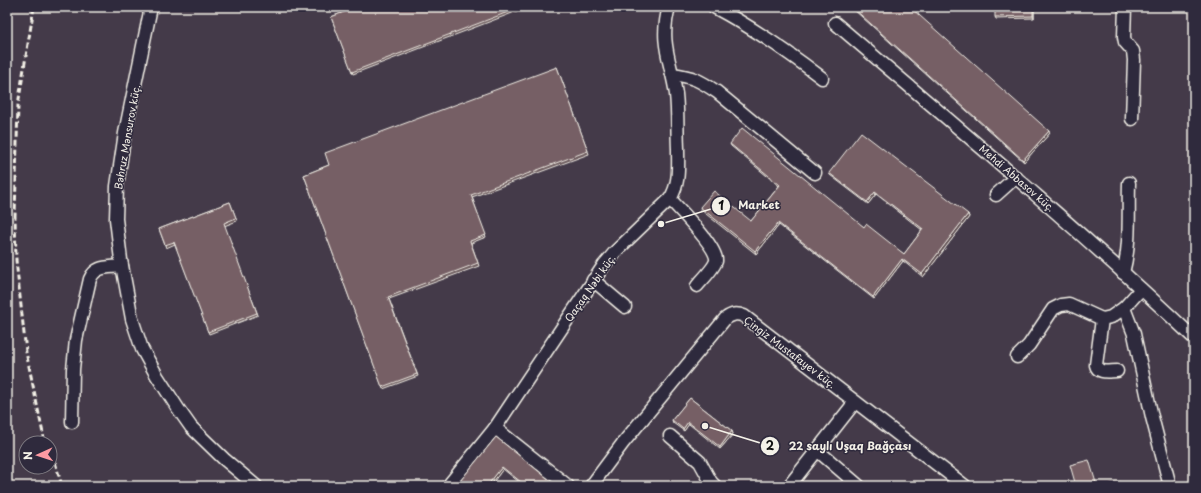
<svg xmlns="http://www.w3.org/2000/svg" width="1201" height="493" viewBox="0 0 1201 493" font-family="'Playpen Sans',sans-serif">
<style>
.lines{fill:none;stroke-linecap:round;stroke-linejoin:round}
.minor-casing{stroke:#f4f1e8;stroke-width:15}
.minor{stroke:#2f2a3d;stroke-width:12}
.rail{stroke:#f4f1e8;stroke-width:3;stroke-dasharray:6 3;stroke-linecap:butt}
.wall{fill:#655257;stroke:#f4f1e8}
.shaded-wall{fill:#534247;stroke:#f4f1e8}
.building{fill:#765f65;stroke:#f4f1e8}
.labels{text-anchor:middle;stroke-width:3;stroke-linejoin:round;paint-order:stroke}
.street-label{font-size:10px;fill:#f4f1e8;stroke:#2f2a3d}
.leader{fill:none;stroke:#f4f1e8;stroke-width:1.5}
.callout-dot{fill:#f4f1e8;stroke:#2f2a3d;stroke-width:1.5}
.mark-label{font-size:12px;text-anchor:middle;font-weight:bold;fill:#111}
.callout-label{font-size:11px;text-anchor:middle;font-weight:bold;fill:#f4f1e8;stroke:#2f2a3d;stroke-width:3;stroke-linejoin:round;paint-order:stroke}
</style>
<rect width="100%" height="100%" fill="#443a49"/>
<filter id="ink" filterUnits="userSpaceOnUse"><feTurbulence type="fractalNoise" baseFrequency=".025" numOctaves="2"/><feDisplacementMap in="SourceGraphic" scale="8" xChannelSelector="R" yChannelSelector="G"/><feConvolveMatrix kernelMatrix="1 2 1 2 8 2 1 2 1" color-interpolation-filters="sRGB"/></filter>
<g filter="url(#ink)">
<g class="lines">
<!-- minor casing -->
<g class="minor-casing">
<g id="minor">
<polyline points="151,7 125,133 117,186 116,219 121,260 132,319 142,349 157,376 179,410 191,427 224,459 256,486"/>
<path d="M714 7C752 27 788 52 822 78"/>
<polyline points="1125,7 1124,37 1125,42 1133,51 1134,60 1132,119"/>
<path d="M835 23C956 126 1079 229 1194 338"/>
<path d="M672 74C694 77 699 80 717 92L815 173"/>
<polyline points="996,195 1016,177"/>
<path d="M670 199C679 209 718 248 716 261 714 268 702 280 697 286"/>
<path d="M1123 273C1131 244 1128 212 1129 183"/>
<polyline points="593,280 625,307"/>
<polyline points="1141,289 1124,308 1134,334 1152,417 1170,486"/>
<path d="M1102 319 1096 365C1098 374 1109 371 1117 371"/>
<polyline points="1017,357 1029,345 1053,309 1061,305 1069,304 1102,319 1111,317 1124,308"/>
<path d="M72 422 73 369 76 340 90 279C96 265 108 268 122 266"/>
<polyline points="495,428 568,486"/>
<polyline points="670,436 700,462 711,482 715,486"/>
<polyline points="817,450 859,486"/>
<path d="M448 486 495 428 604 265 615 252 670 199C680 183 678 167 678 149 677 130 678 112 676 94 671 61 659 42 669 7"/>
<path d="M591 486 623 443 725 319C732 314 736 313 744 316L965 486"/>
<polyline points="789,486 855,402"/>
</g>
</g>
<!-- minor -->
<use href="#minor" class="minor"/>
<!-- rail -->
<g class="rail">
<polyline points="34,7 18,105 15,216 16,260 26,352 45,443"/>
<polyline points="50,445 62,486"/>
</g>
</g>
<!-- wall -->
<g class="wall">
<polygon points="357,7 528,7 353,74 331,17"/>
<polygon points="852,7 1050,133 1024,162 853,9"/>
<polygon points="1034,7 1034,18 996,19 995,17"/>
<polygon points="557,67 589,154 472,197 486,237 471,243 479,266 389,299 418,376 383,389 304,175 329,165"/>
<polygon points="730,144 864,227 904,254 922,230 876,194 868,204 830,175 829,173 968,214 969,217 923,277 903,261 874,299 779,225 756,254 701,210 700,207 751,221 779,186 731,146"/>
<polygon points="230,202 237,221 224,226 258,315 209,334 175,244 166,248 159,229"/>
<polygon points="690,398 732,431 733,434 720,449 689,424 684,431 673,423 672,420"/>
<polygon points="496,437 557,486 524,486 503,469 490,486 456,486"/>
</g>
<!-- shaded-wall -->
<g class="shaded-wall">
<polygon points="1033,7 1034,7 1034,18 1033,16"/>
<polygon points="1049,131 1050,133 1024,162 1023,160"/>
<polygon points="875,192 876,194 868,204 867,202"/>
<polygon points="968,214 969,217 923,277 922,274"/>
<polygon points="778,223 779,225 756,254 755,251"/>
<polygon points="902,259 903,261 874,299 873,297"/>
<polygon points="688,422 689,424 684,431 683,429"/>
<polygon points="732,431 733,434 720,449 720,447"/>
<polygon points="502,467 503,469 490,486 487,486"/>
</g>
<!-- building -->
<g class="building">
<polygon points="357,7 521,7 352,72 331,17"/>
<polygon points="852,7 910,7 1049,131 1023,160"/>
<polygon points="995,7 1033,7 1033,16 995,17"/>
<polygon points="557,67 588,151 471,195 486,235 470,241 478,263 388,297 417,374 382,387 304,175 329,165 325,153"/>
<polygon points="742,128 864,227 866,224 904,254 923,229 875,192 867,202 829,173 861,132 968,214 922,274 902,259 873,297 778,223 755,251 700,207 714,191 751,221 780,185 730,144"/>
<polygon points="230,202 236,218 224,223 257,313 208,332 174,242 165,245 159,229"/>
<polygon points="690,398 732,431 720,447 688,422 683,429 672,420"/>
<polygon points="496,437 557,486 526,486 502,467 487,486 456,486"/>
<polygon points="1089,460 1097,486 1076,486 1070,465"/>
<polygon points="1121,482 1122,486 1102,486"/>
</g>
</g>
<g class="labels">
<!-- street labels -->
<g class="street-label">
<text transform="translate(127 137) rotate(-80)" y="4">Bəhruz Mənsurov küç.</text>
<text transform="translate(1017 178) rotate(41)" y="4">Mehdi Abbasov küç.</text>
<text transform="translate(590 288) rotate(-55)" y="4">Qaçaq Nəbi küç.</text>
<text transform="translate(790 352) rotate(37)" y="4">Çingiz Mustafayev küç.</text>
</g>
</g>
<!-- callouts -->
<path class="leader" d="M661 224L721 206M705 426L770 446"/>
<g class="callout-dot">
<circle cx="661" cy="224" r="4"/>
<circle cx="705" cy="426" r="4"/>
<circle cx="721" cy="206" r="10"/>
<circle cx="770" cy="446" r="10"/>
</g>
<g class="mark-label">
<text x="721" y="210">1</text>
<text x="770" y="450">2</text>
</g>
<g class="callout-label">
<text x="759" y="209">Market</text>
<text x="850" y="450">22 saylı Uşaq Bağçası</text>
</g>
<!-- margin -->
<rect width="1201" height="493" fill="none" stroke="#2f2a3d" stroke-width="24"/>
<rect x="12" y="12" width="1177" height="469" fill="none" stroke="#f4f1e8" stroke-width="1.5" filter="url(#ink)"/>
<!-- north arrow -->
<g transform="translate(38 455) rotate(267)"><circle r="19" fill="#2f2a3d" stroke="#7e7a81"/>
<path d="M0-3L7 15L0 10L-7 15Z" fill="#ff9aa2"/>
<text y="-6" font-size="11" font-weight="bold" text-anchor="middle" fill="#f4f1e8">N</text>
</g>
</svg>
